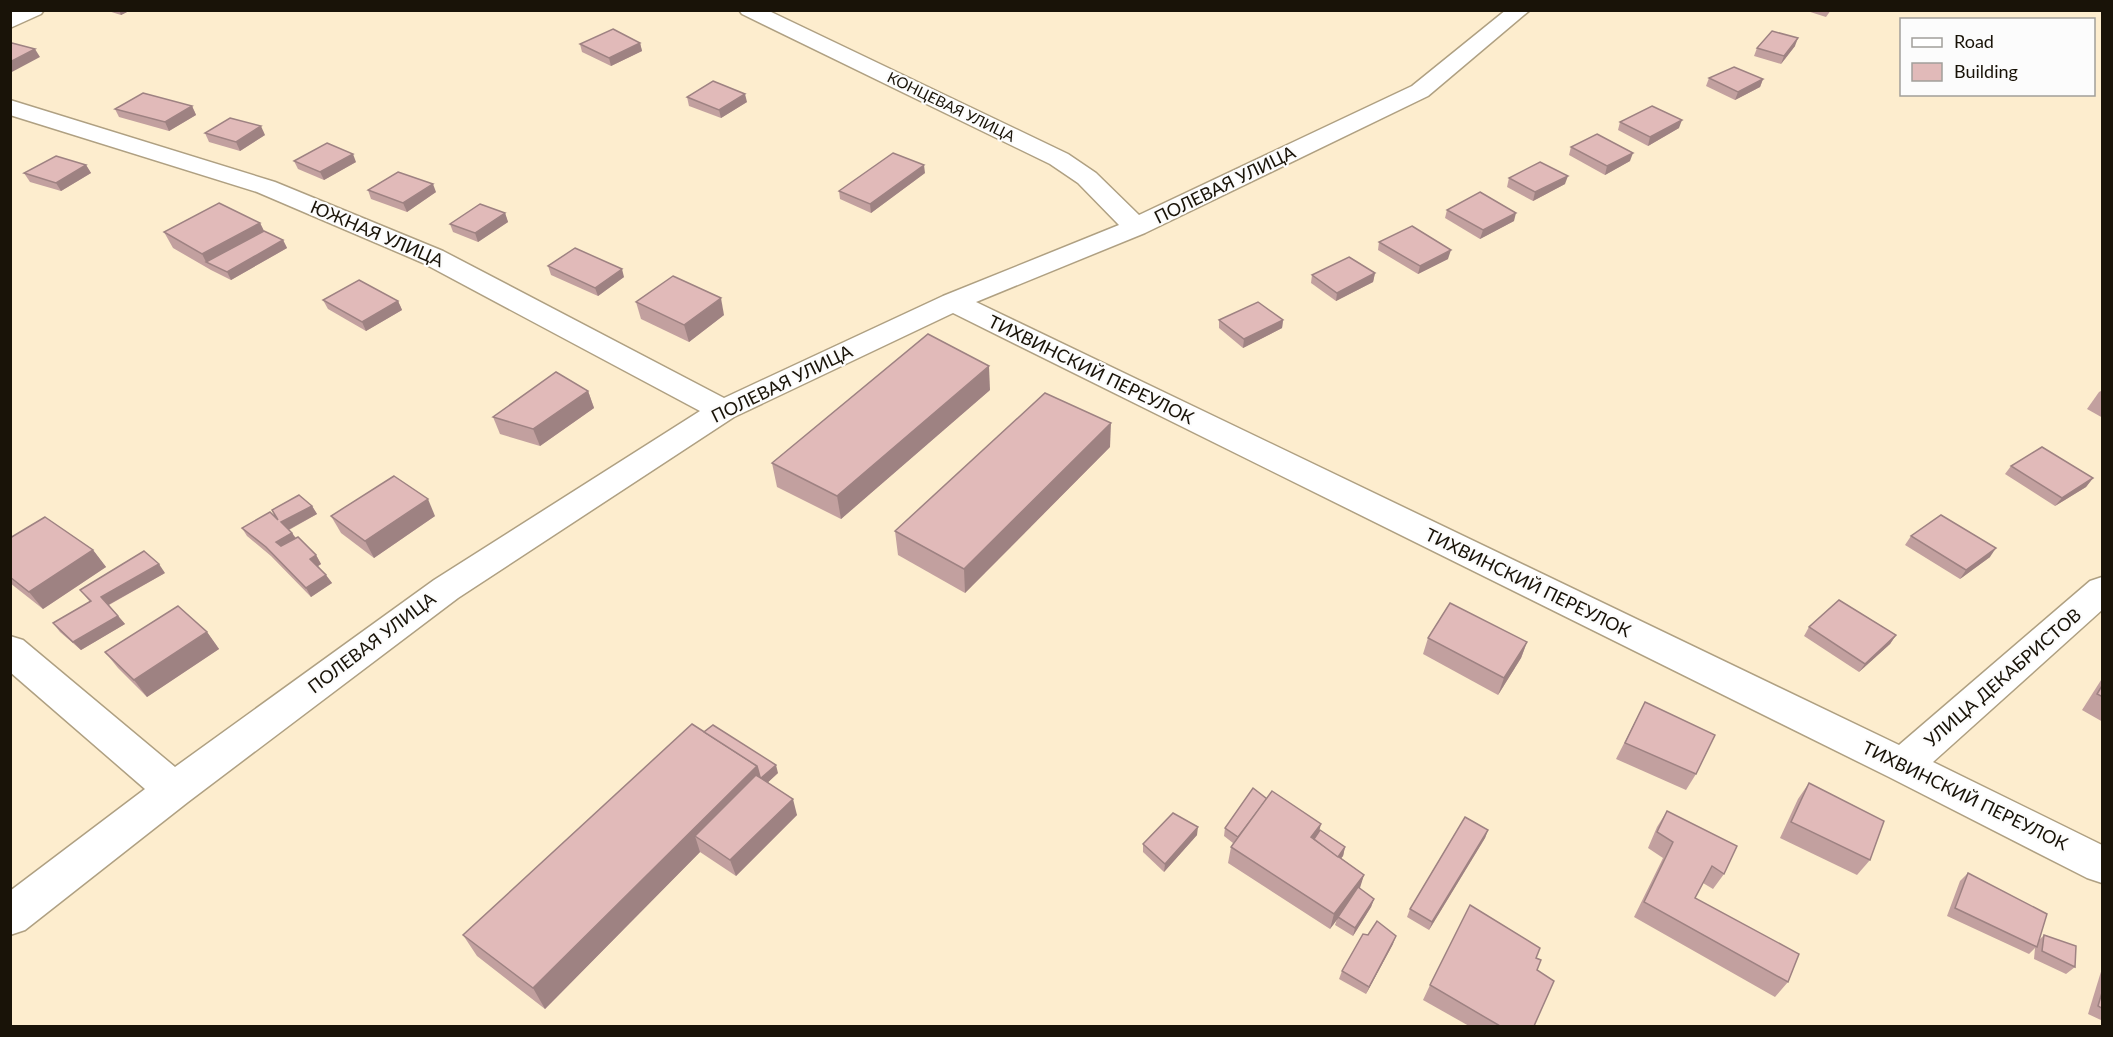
<svg xmlns="http://www.w3.org/2000/svg" width="2113" height="1037" viewBox="0 0 2113 1037" font-family="Lato,sans-serif">
<style>
.lines{fill:none;stroke-linecap:round;stroke-linejoin:round}
.minor-casing{stroke:#afa082;stroke-width:3}
.minor{fill:#fff;fill-rule:evenodd}
.wall{fill:#c2a09f}
.shaded-wall{fill:#9e8282}
.building{fill:#e1bab9;stroke:#9e8282;stroke-width:1.5}
.labels{text-anchor:middle;stroke-width:4.5;stroke-linejoin:round;paint-order:stroke}
.far-street-label{font-size:15px;fill:#191308;stroke:#fcfcfc}
.street-label{font-size:18px;fill:#191308;stroke:#fcfcfc}
</style>
<rect width="100%" height="100%" fill="#fdedce"/>
<g class="lines">
<!-- minor casing -->
<g class="minor-casing">
<g id="minor">
<polygon points="16,10 44,10 41,14 10,28 10,13"/>
<polygon points="739,10 767,10 1068,154 1096,173 1139,215 1412,86 1506,10 1530,10 1428,96 1145,233 976,302 1899,745 2090,581 2102,577 2102,610 1933,762 2102,845 2102,883 2087,878 1889,777 953,313 734,417 458,598 188,802 25,930 10,935 10,891 145,789 10,672 10,636 23,640 175,767 434,580 700,411 423,263 257,192 10,115 10,100 275,182 443,251 724,398 943,296 1119,225 1078,183 1050,164 742,14"/>
</g>
</g>
<!-- minor -->
<use href="#minor" class="minor"/>
</g>
<!-- wall -->
<g class="wall">
<polygon points="105,10 131,10 121,15"/>
<polygon points="1804,10 1831,10 1826,17"/>
<polygon points="640,43 642,51 611,66 582,52 580,44"/>
<polygon points="1795,46 1781,64 1754,56 1757,48"/>
<polygon points="1709,78 1763,79 1760,87 1735,100 1706,86"/>
<polygon points="687,97 747,102 721,118 689,106"/>
<polygon points="192,106 196,115 169,131 119,117 115,109"/>
<polygon points="1620,122 1679,128 1648,146 1618,130"/>
<polygon points="205,133 265,135 240,151 209,142"/>
<polygon points="1571,147 1630,161 1605,175 1569,155"/>
<polygon points="294,161 356,162 324,180 298,169"/>
<polygon points="86,165 91,173 61,191 30,182 24,173"/>
<polygon points="925,173 871,213 840,199 839,191"/>
<polygon points="1509,178 1565,184 1533,201 1507,187"/>
<polygon points="368,190 436,192 407,212 371,199"/>
<polygon points="1447,210 1514,221 1480,239 1445,218"/>
<polygon points="505,213 508,222 478,242 453,232 450,224"/>
<polygon points="260,223 264,231 283,240 287,248 231,280 211,270 173,248 164,232"/>
<polygon points="1379,242 1448,259 1418,274 1378,250"/>
<polygon points="548,266 624,277 598,296 551,275"/>
<polygon points="1375,273 1373,282 1336,301 1311,283 1312,275"/>
<polygon points="323,300 398,301 402,310 366,331 328,309"/>
<polygon points="636,302 724,315 689,342 641,319"/>
<polygon points="1219,320 1283,320 1282,328 1243,348 1219,328"/>
<polygon points="990,390 841,519 777,487 772,463"/>
<polygon points="2103,390 2103,418 2087,409 2099,392"/>
<polygon points="588,391 594,408 540,446 500,434 493,417"/>
<polygon points="1110,447 965,593 898,555 895,531"/>
<polygon points="2011,466 2093,478 2086,487 2055,506 2005,474"/>
<polygon points="312,506 317,514 289,530 292,533 296,538 316,555 321,564 318,566 332,583 311,597 271,556 247,536 242,528 278,519"/>
<polygon points="331,516 435,516 374,558 341,533"/>
<polygon points="1911,536 1990,557 1960,579 1905,545"/>
<polygon points="10,538 93,550 106,567 43,609 10,583"/>
<polygon points="165,573 109,605 125,624 81,650 60,632 53,623 90,602 80,590"/>
<polygon points="1809,627 1896,635 1890,644 1859,672 1804,636"/>
<polygon points="207,632 219,649 147,697 118,668 105,652"/>
<polygon points="1428,638 1527,642 1521,658 1498,695 1423,654"/>
<polygon points="2103,677 2103,722 2082,710"/>
<polygon points="1645,702 1696,774 1686,790 1616,759"/>
<polygon points="704,732 778,773 768,782 797,815 736,876 700,852 545,1009 477,956 463,935"/>
<polygon points="1809,783 1870,860 1857,875 1780,838 1798,799"/>
<polygon points="1267,799 1345,847 1343,856 1341,858 1364,875 1359,888 1374,899 1371,907 1353,936 1335,925 1337,919 1330,929 1228,863 1231,847 1233,843 1224,836 1225,828"/>
<polygon points="1667,811 1724,874 1713,889 1703,883 1695,898 1788,982 1775,997 1634,917 1663,858 1648,848 1657,827"/>
<polygon points="1488,830 1485,838 1429,930 1407,917 1410,909"/>
<polygon points="1197,835 1164,872 1143,852 1143,844"/>
<polygon points="1968,873 2039,940 2044,935 2075,967 2066,974 2034,959 2035,948 2029,954 1947,916 1960,881"/>
<polygon points="1393,944 1366,994 1339,979 1342,971"/>
<polygon points="1536,958 1537,970 1534,1026 1469,1026 1423,1000 1430,985"/>
<polygon points="2103,965 2103,1021 2088,1014"/>
</g>
<!-- shaded-wall -->
<g class="shaded-wall">
<polygon points="119,10 131,10 121,15"/>
<polygon points="1798,38 1795,46 1781,64 1784,56"/>
<polygon points="640,43 642,51 611,66 609,58"/>
<polygon points="35,49 40,57 10,73 10,62"/>
<polygon points="1763,79 1760,87 1735,100 1738,92"/>
<polygon points="745,94 747,102 721,118 719,110"/>
<polygon points="192,106 196,115 169,131 165,122"/>
<polygon points="1682,120 1679,128 1648,146 1650,137"/>
<polygon points="261,126 265,135 240,151 236,142"/>
<polygon points="1633,153 1630,161 1605,175 1607,166"/>
<polygon points="353,154 356,162 324,180 320,172"/>
<polygon points="86,165 91,173 61,191 56,183"/>
<polygon points="924,165 925,173 871,213 870,204"/>
<polygon points="1568,176 1565,184 1533,201 1535,192"/>
<polygon points="433,184 436,192 407,212 403,203"/>
<polygon points="505,213 508,222 478,242 475,233"/>
<polygon points="1516,213 1514,221 1480,239 1483,230"/>
<polygon points="260,223 268,239 206,262 202,254"/>
<polygon points="283,240 287,248 231,280 227,272"/>
<polygon points="1451,250 1448,259 1418,274 1420,266"/>
<polygon points="622,269 624,277 598,296 595,288"/>
<polygon points="1375,273 1373,282 1336,301 1337,293"/>
<polygon points="721,298 724,315 689,342 684,325"/>
<polygon points="398,301 402,310 366,331 362,322"/>
<polygon points="1283,320 1282,328 1243,348 1244,339"/>
<polygon points="989,366 990,390 841,519 837,496"/>
<polygon points="588,391 594,408 540,446 533,429"/>
<polygon points="1111,423 1110,447 965,593 964,569"/>
<polygon points="2093,478 2086,487 2055,506 2062,498"/>
<polygon points="428,499 435,516 374,558 365,541"/>
<polygon points="312,506 317,514 286,531 281,522"/>
<polygon points="292,533 298,542 281,550 276,542"/>
<polygon points="1996,548 1990,557 1960,579 1966,570"/>
<polygon points="93,550 106,567 43,609 29,592"/>
<polygon points="316,555 321,564 315,568 310,559"/>
<polygon points="159,564 165,573 108,605 101,597"/>
<polygon points="326,575 332,583 311,597 306,588"/>
<polygon points="118,616 125,624 81,650 73,642"/>
<polygon points="207,632 219,649 147,697 134,680"/>
<polygon points="1896,635 1890,644 1859,672 1865,664"/>
<polygon points="1527,642 1521,658 1498,695 1504,678"/>
<polygon points="776,765 778,773 763,787 695,836 700,852 545,1009 533,988 757,766"/>
<polygon points="793,799 797,815 736,876 730,860"/>
<polygon points="1321,824 1317,840 1311,837"/>
<polygon points="1198,827 1197,835 1164,872 1165,864"/>
<polygon points="1488,830 1485,838 1429,930 1432,922"/>
<polygon points="1345,847 1343,856 1331,870 1334,862"/>
<polygon points="1364,875 1359,891 1330,929 1334,914"/>
<polygon points="1374,899 1371,907 1353,936 1355,928"/>
<polygon points="1396,936 1393,944 1366,994 1369,987"/>
</g>
<!-- building -->
<g class="building">
<polygon points="613,29 640,43 609,58 580,44"/>
<polygon points="1772,31 1798,38 1784,56 1757,48"/>
<polygon points="12,43 35,49 10,62 10,44"/>
<polygon points="1734,67 1763,79 1738,92 1709,78"/>
<polygon points="713,81 745,94 719,110 687,97"/>
<polygon points="143,93 192,106 165,122 115,109"/>
<polygon points="1652,106 1682,120 1650,137 1620,122"/>
<polygon points="230,118 261,126 236,142 205,133"/>
<polygon points="1597,134 1633,153 1607,166 1571,147"/>
<polygon points="327,143 353,154 320,172 294,161"/>
<polygon points="893,153 924,165 870,204 839,191"/>
<polygon points="56,156 86,165 56,183 24,173"/>
<polygon points="1540,162 1568,176 1535,192 1509,178"/>
<polygon points="398,172 433,184 403,203 368,190"/>
<polygon points="1480,192 1516,213 1483,230 1447,210"/>
<polygon points="219,203 260,223 202,254 164,232"/>
<polygon points="480,204 505,213 475,233 450,224"/>
<polygon points="1412,226 1451,250 1420,266 1379,242"/>
<polygon points="264,231 283,240 227,272 206,262"/>
<polygon points="575,248 622,269 595,288 548,266"/>
<polygon points="1349,257 1375,273 1337,293 1312,275"/>
<polygon points="673,276 721,298 684,325 636,302"/>
<polygon points="359,280 398,301 362,322 323,300"/>
<polygon points="1258,302 1283,320 1244,339 1219,320"/>
<polygon points="928,334 989,366 837,496 772,463"/>
<polygon points="556,372 588,391 533,429 493,417"/>
<polygon points="1045,393 1111,423 964,569 895,531"/>
<polygon points="2042,447 2093,478 2062,498 2011,466"/>
<polygon points="394,476 428,499 365,541 331,516"/>
<polygon points="299,495 312,506 281,522 292,533 276,542 281,546 298,537 316,555 310,559 326,575 306,588 266,547 242,528 270,512 278,520 272,510"/>
<polygon points="1941,515 1996,548 1966,570 1911,536"/>
<polygon points="45,517 93,550 29,592 10,577 10,538"/>
<polygon points="144,551 159,564 101,597 118,616 73,642 53,623 91,601 80,590"/>
<polygon points="1839,600 1896,635 1865,664 1809,627"/>
<polygon points="1450,603 1527,642 1504,678 1428,638"/>
<polygon points="178,606 207,632 134,680 105,652"/>
<polygon points="2103,684 2103,697 2097,694"/>
<polygon points="1645,702 1715,735 1696,774 1625,743"/>
<polygon points="692,724 757,766 533,988 463,935"/>
<polygon points="713,725 776,765 761,778 760,777 757,766 704,732"/>
<polygon points="756,775 793,799 730,860 695,836"/>
<polygon points="1809,783 1884,821 1870,860 1791,822"/>
<polygon points="1253,788 1267,799 1238,837 1225,828"/>
<polygon points="1272,791 1321,824 1311,837 1364,875 1334,914 1231,847"/>
<polygon points="1667,811 1737,846 1724,874 1712,866 1695,898 1799,954 1788,982 1644,902 1673,842 1657,832"/>
<polygon points="1173,813 1198,827 1165,864 1143,844"/>
<polygon points="1465,817 1488,830 1432,922 1410,909"/>
<polygon points="1320,830 1345,847 1338,857 1314,839"/>
<polygon points="1968,873 2047,914 2037,947 1955,908"/>
<polygon points="1358,887 1374,899 1355,928 1338,917"/>
<polygon points="1470,905 1540,948 1536,958 1541,960 1537,970 1554,981 1534,1026 1500,1026 1430,985"/>
<polygon points="1377,921 1396,936 1369,987 1342,971 1363,934 1368,935"/>
<polygon points="2044,935 2076,946 2075,967 2042,951"/>
<polygon points="2103,989 2103,1009 2098,1006"/>
</g>
<g class="labels">
<!-- far-street labels -->
<g class="far-street-label">
<text transform="translate(951 107) rotate(26)" y="5">КОНЦЕВАЯ УЛИЦА</text>
</g>
<!-- street labels -->
<g class="street-label">
<text transform="translate(1225 185) rotate(-26)" y="6">ПОЛЕВАЯ УЛИЦА</text>
<text transform="translate(377 234) rotate(23)" y="6">ЮЖНАЯ УЛИЦА</text>
<text transform="translate(1091 370) rotate(26)" y="6">ТИХВИНСКИЙ ПЕРЕУЛОК</text>
<text transform="translate(782 384) rotate(-26)" y="6">ПОЛЕВАЯ УЛИЦА</text>
<text transform="translate(1528 583) rotate(26)" y="6">ТИХВИНСКИЙ ПЕРЕУЛОК</text>
<text transform="translate(372 643) rotate(-37)" y="6">ПОЛЕВАЯ УЛИЦА</text>
<text transform="translate(2003 678) rotate(-41)" y="6">УЛИЦА ДЕКАБРИСТОВ</text>
<text transform="translate(1965 796) rotate(26)" y="6">ТИХВИНСКИЙ ПЕРЕУЛОК</text>
</g>
</g>
<!-- border -->
<rect width="2113" height="1037" fill="none" stroke="#191308" stroke-width="24"/>
<!-- legend -->
<rect x="1900" y="18" width="195" height="78" fill="#fcfcfc" stroke="#a19f9a" stroke-width="1.5"/>
<rect x="1912" y="38" width="30" height="9" fill="#ffffff" stroke="#a19f9a" stroke-width="1.5"/>
<text x="1954" y="48" font-size="18" fill="#191308">Road</text>
<rect x="1912" y="63" width="30" height="18" fill="#e1bab9" stroke="#a19f9a" stroke-width="1.5"/>
<text x="1954" y="78" font-size="18" fill="#191308">Building</text>
</svg>
